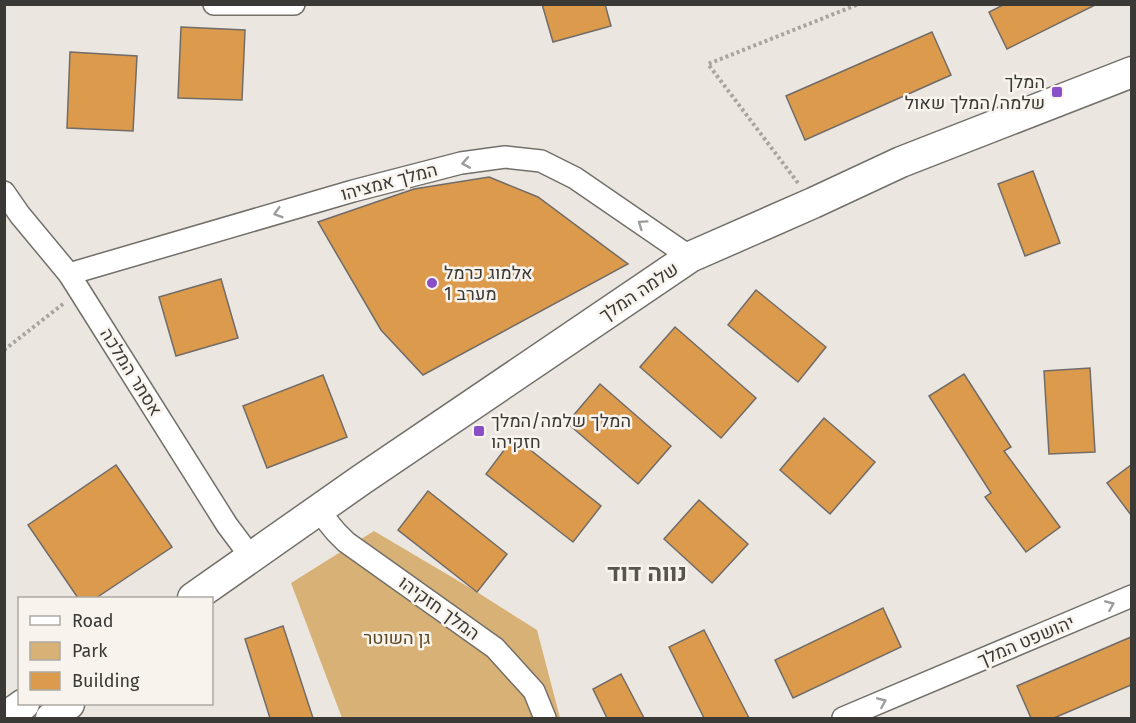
<svg xmlns="http://www.w3.org/2000/svg" width="1136" height="723" viewBox="0 0 1136 723" font-family="'Fira Sans',Heebo,sans-serif">
<style>
.green{fill:#d7b176}
.building{fill:#dc9a4d;stroke:#716c67;stroke-width:1.5}
.lines{fill:none;stroke-linecap:round;stroke-linejoin:round}
.street-casing{stroke:#73706a;stroke-width:24}
.secondary-casing{stroke:#73706a;stroke-width:33}
.path{stroke:#a8a49f;stroke-width:4;stroke-dasharray:3 3;stroke-linecap:butt}
.street{stroke:#fff;stroke-width:21}
.secondary{stroke:#fff;stroke-width:30}
.oneway{stroke:#9c9c9a}
.poi-dot{fill:#884fc6;stroke:#f8f4ed;stroke-width:2}
.labels{text-anchor:middle;stroke-width:5;stroke-linejoin:round;paint-order:stroke}
.poi-label{font-size:18px;fill:#3a3936;stroke:#f8f4ed;text-anchor:start}
.street-label{font-size:18px;fill:#3a3936;stroke:#f8f4ed}
.park-label{font-size:18px;fill:#5c4621;stroke:#f8f4ed}
.district-label{font-size:24px;font-weight:bold;fill:#58544f;stroke:#f8f4ed}
</style>
<rect width="100%" height="100%" fill="#ebe6e0"/>
<!-- green -->
<polygon class="green" points="374,531 477,592 537,630 560,718 342,718 291,583"/>
<!-- building -->
<g class="building">
<polygon points="542,4 605,4 611,26 553,42"/>
<polygon points="1005,4 1097,4 1007,49 989,12"/>
<polygon points="181,27 245,30 242,100 178,98"/>
<polygon points="932,32 951,75 805,140 786,96"/>
<polygon points="70,52 137,56 133,131 67,128"/>
<polygon points="1033,171 1060,243 1025,256 998,184"/>
<polygon points="489,177 538,197 628,264 423,375 381,330 318,222 414,189"/>
<polygon points="221,279 238,338 176,356 159,297"/>
<polygon points="756,290 826,347 798,382 728,325"/>
<polygon points="675,327 756,398 721,438 640,367"/>
<polygon points="1090,368 1095,452 1049,454 1044,371"/>
<polygon points="964,374 1011,447 1004,451 1060,527 1026,552 985,497 991,493 929,396"/>
<polygon points="323,375 347,437 267,468 243,406"/>
<polygon points="600,384 671,446 638,484 567,423"/>
<polygon points="824,418 875,462 830,514 780,470"/>
<polygon points="514,437 601,506 573,542 486,474"/>
<polygon points="116,465 172,547 96,598 78,598 28,525"/>
<polygon points="1131,465 1131,515 1107,483"/>
<polygon points="428,491 507,554 477,592 398,530"/>
<polygon points="699,500 748,544 712,583 664,539"/>
<polygon points="883,608 901,647 793,698 775,660"/>
<polygon points="283,626 313,718 270,718 245,639"/>
<polygon points="704,630 749,718 704,718 669,647"/>
<polygon points="1131,637 1131,685 1054,718 1031,718 1017,686"/>
<polygon points="621,674 644,718 607,718 593,689"/>
</g>
<g class="lines">
<!-- street casing -->
<g class="street-casing">
<g id="street">
<polyline points="214,4 294,4"/>
<polyline points="4,192 20,215 69,274 227,525 251,557"/>
<polyline points="69,274 353,191 461,163 505,157 541,161 575,178 690,257"/>
<polyline points="318,510 336,532 346,542 495,648 534,691 545,718"/>
<polyline points="843,718 1132,596"/>
</g>
</g>
<!-- secondary casing -->
<g class="secondary-casing">
<g id="secondary">
<polyline points="193,598 361,480 690,257 813,203 901,162 1132,72"/>
<polyline points="4,718 24,704"/>
<polyline points="51,718 69,704"/>
</g>
</g>
<!-- path -->
<g class="path">
<polyline points="798,183 708,64 859,4"/>
<polyline points="4,350 63,304"/>
</g>
<!-- street -->
<use href="#street" class="street"/>
<!-- secondary -->
<use href="#secondary" class="secondary"/>
</g>
<!-- one-way arrows -->
<defs><path id="oneway-chevron" d="M-2-3.5L2.5 0L-2 3.5" fill="none" stroke-width="1.6" stroke-linecap="round" stroke-linejoin="round" transform="scale(1.5)"/></defs>
<g class="oneway">
<use href="#oneway-chevron" transform="translate(466 163) rotate(170)"/>
<use href="#oneway-chevron" transform="translate(278 213) rotate(164)"/>
<use href="#oneway-chevron" transform="translate(642 224) rotate(-145)"/>
<use href="#oneway-chevron" transform="translate(1110 605) rotate(-23)"/>
<use href="#oneway-chevron" transform="translate(882 702) rotate(-23)"/>
</g>
<!-- markers -->
<g class="poi-dot">
<rect x="1051" y="86" width="12" height="12" rx="3"/>
<circle cx="432" cy="283" r="6"/>
<rect x="473" y="425" width="12" height="12" rx="3"/>
</g>
<g class="labels">
<!-- poi labels -->
<g class="poi-label">
<text x="1045" y="88" text-anchor="end">המלך<tspan x="1045" dy="21">שלמה/המלך שאול</tspan></text>
<text x="444" y="279">אלמוג כרמל<tspan x="444" dy="21">מערב 1</tspan></text>
<text x="491" y="427">המלך שלמה/המלך<tspan x="491" dy="21">חזקיהו</tspan></text>
</g>
<!-- street labels -->
<g class="street-label">
<text transform="translate(389 182) rotate(-15)" y="6">המלך אמציהו</text>
<text transform="translate(639 292) rotate(-34)" y="6">שלמה המלך</text>
<text transform="translate(131 372) rotate(58)" y="6">אסתר המלכה</text>
<text transform="translate(439 608) rotate(36)" y="6">המלך חזקיהו</text>
<text transform="translate(1026 641) rotate(-23)" y="6">יהושפט המלך</text>
</g>
<!-- park labels -->
<g class="park-label">
<text x="397" y="644">גן השוטר</text>
</g>
<!-- district labels -->
<g class="district-label">
<text x="647" y="581">נווה דוד</text>
</g>
</g>
<!-- border -->
<rect width="1136" height="723" fill="none" stroke="#3a3936" stroke-width="12"/>
<!-- legend -->
<rect x="18" y="597" width="195" height="108" fill="#f8f4ed" stroke="#aca9a4" stroke-width="1.5"/>
<rect x="30" y="616" width="30" height="9" fill="#ffffff" stroke="#aca9a4" stroke-width="1.5"/>
<text x="72" y="627" font-size="18" fill="#3a3936">Road</text>
<rect x="30" y="642" width="30" height="18" fill="#d7b176" stroke="#aca9a4" stroke-width="1.5"/>
<text x="72" y="657" font-size="18" fill="#3a3936">Park</text>
<rect x="30" y="672" width="30" height="18" fill="#dc9a4d" stroke="#aca9a4" stroke-width="1.5"/>
<text x="72" y="687" font-size="18" fill="#3a3936">Building</text>
</svg>
